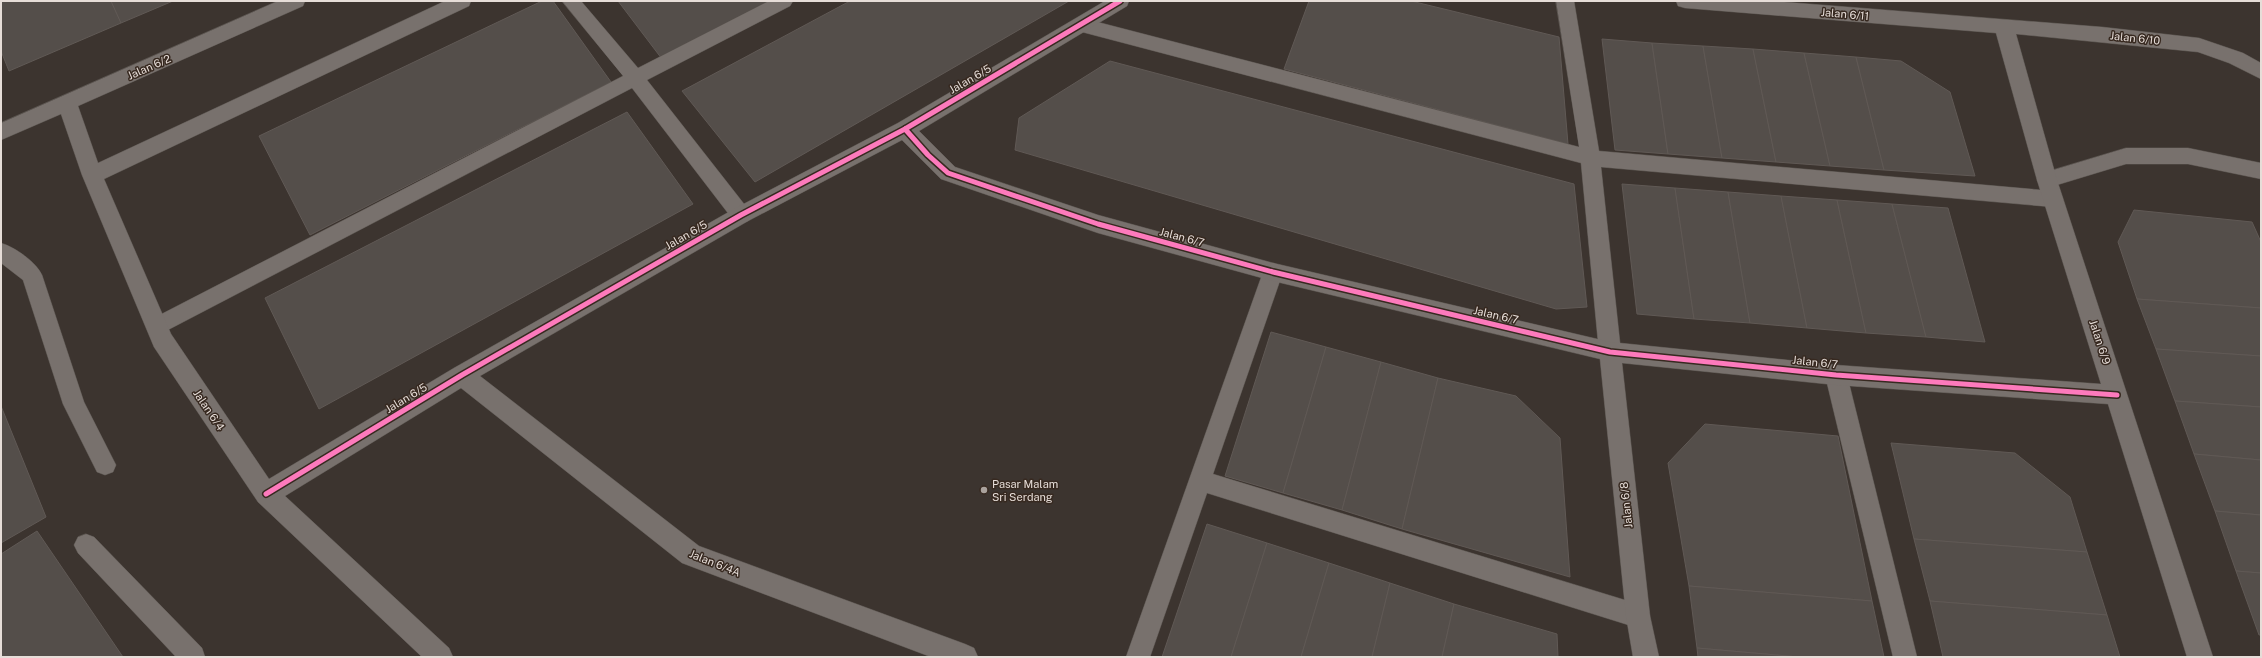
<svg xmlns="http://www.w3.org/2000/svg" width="2262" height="658" viewBox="0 0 2262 658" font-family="'Public Sans',sans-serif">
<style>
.building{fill:#544e4a;stroke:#605955}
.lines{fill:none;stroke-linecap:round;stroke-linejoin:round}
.lane-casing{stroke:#59534e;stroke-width:1}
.street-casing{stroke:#59534e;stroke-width:1}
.lane{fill:#78716d;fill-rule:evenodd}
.street{fill:#78716d;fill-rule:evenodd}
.cycleway-casing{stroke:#372920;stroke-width:8}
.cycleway{stroke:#fd7abc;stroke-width:5}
.poi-dot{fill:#aaa29d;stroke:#372920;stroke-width:1.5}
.labels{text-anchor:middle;stroke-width:3;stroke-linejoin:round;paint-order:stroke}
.street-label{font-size:11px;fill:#e6ddd8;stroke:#372920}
.poi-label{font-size:11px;fill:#e6ddd8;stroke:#372920;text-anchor:start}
</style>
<rect width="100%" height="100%" fill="#3c342f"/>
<!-- building -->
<g class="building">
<polygon points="1,1 111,1 121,23 9,71 1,51"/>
<polygon points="111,1 173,1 121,23"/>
<polygon points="542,1 553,1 611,82 310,235 259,136"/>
<polygon points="618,1 773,1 662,59"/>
<polygon points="850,1 1069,1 755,182 682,91"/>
<polygon points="1309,1 1411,1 1559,37 1568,144 1284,69"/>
<polygon points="1602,39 1652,43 1668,154 1615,150"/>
<polygon points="1652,43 1703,46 1722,158 1668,154"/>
<polygon points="1703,46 1753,49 1776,162 1722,158"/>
<polygon points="1753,49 1804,53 1830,166 1776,162"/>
<polygon points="1804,53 1856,57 1884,170 1830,166"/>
<polygon points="1856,57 1901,61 1950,92 1975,176 1884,170"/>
<polygon points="1110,61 1574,184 1587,307 1556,309 1015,150 1019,118"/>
<polygon points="627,112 693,204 319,409 265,298"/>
<polygon points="1622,184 1675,188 1694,319 1637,314"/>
<polygon points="1675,188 1728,192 1750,323 1694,319"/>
<polygon points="1728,192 1781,196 1807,328 1750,323"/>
<polygon points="1781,196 1837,200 1866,333 1807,328"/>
<polygon points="1837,200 1892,204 1926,337 1866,333"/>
<polygon points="1892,204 1948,208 1985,342 1926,337"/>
<polygon points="2134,210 2252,222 2261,242 2261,308 2137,299 2118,242"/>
<polygon points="2137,299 2261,308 2261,356 2156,349"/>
<polygon points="1271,332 1326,347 1283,493 1225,476"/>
<polygon points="1326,347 1381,362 1342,510 1283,493"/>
<polygon points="2156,349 2261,356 2261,407 2175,401"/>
<polygon points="1381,362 1438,378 1402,529 1342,510"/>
<polygon points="1438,378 1516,396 1560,438 1570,577 1402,529"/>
<polygon points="2175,401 2261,407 2261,460 2194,454"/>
<polygon points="1,406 46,517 1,543"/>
<polygon points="1705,424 1838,436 1872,601 1689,586 1668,463"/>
<polygon points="1891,443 2015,453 2070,497 2087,552 1914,539"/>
<polygon points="2194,454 2261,460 2261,515 2215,511"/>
<polygon points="2215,511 2261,515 2261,573 2236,571"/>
<polygon points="1207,524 1267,543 1231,657 1162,657"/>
<polygon points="37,531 123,657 1,657 1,554"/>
<polygon points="1914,539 2087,552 2107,615 1930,601"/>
<polygon points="1267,543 1329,563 1301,657 1231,657"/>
<polygon points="1329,563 1390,583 1372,657 1301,657"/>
<polygon points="2236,571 2261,573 2261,635 2259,635"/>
<polygon points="1390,583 1454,604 1442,657 1372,657"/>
<polygon points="1689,586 1872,601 1884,657 1799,657 1697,648"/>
<polygon points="1930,601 2107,615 2120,657 1943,657"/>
<polygon points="1454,604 1557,634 1558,657 1442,657"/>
<polygon points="1697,648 1799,657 1698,657"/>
</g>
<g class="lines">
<!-- lane casing -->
<g class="lane-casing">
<g id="lane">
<polygon points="562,1 581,1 638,68 769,1 793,1 790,6 647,80 748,209 751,215 748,221 741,223 734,221 632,88 164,332 157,335 150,332 147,326 150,320 623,76"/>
<polygon points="1556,1 1574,1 1599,151 2053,191 2060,193 2063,199 2060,205 2053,207 1601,167 1621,352 1618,359 1610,361 1602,359 1599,352 1581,163 1082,32 1076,30 1073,25 1076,20 1082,18 1579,147"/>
<polygon points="2126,148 2188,148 2261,163 2261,179 2188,164 2126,164 2047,188 2040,186 2037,180 2040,174"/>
<path d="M1 243C15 247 36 262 42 275L84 402 116 465 113 472 105 475 97 472 63 404 23 280 1 263Z"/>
<polygon points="1273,263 1280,266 1283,272 1213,474 1638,604 1646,608 1650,616 1646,624 1638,628 1207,493 1150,657 1126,657 1263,272 1266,266"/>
<polygon points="1836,366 1844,368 1847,375 1917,657 1893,657 1825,375 1828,368"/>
<polygon points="86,534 94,537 202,648 205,657 176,657 78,553 74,545 78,537"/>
</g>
</g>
<!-- street casing -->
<g class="street-casing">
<polygon id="street" points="278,1 305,1 303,6 78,106 98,163 445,1 471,1 469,6 104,179 171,334 269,479 454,368 734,209 898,123 1105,1 1129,1 1127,6 919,131 955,167 1098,215 1273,263 1610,342 1836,365 2101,384 2037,180 1996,33 1685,8 1678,6 1676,1 1772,1 2102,27 2199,38 2243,53 2261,63 2261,79 2229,63 2198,52 2016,34 2057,180 2213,657 2187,657 2108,404 1836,385 1622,363 1650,616 1659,657 1633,657 1626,616 1600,359 1273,281 1098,233 941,179 902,140 748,221 480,376 699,546 965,644 974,648 978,657 931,657 682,563 461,388 285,496 449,648 453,657 422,657 258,502 154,347 82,175 61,114 1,140 1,123"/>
</g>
<!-- lane -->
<use href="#lane" class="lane"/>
<!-- street -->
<use href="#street" class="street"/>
<!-- cycleway casing -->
<g class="cycleway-casing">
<g id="cycleway">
<polyline points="905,129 928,155 948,173 1098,224 1273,272 1610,352 1836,375 2117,395"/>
<polyline points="266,494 462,375 741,215 905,129 1120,1"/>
</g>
</g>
<!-- cycleway -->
<use href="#cycleway" class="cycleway"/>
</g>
<!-- markers -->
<circle class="poi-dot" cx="984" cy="490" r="4"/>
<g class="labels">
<!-- street labels -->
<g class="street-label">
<text transform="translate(1845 14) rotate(5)" y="4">Jalan 6/11</text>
<text transform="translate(2135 38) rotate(6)" y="4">Jalan 6/10</text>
<text transform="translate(149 67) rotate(-24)" y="4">Jalan 6/2</text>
<text transform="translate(970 79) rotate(-30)" y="4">Jalan 6/5</text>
<text transform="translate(686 235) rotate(-30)" y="4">Jalan 6/5</text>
<text transform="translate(1182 237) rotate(15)" y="4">Jalan 6/7</text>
<text transform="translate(1496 315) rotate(13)" y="4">Jalan 6/7</text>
<text transform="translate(2100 342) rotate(72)" y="4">Jalan 6/9</text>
<text transform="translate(1815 362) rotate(6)" y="4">Jalan 6/7</text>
<text transform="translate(406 398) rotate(-31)" y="4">Jalan 6/5</text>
<text transform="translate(209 410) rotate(56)" y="4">Jalan 6/4</text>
<text transform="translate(1626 505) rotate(-96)" y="4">Jalan 6/8</text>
<text transform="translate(715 563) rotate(22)" y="4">Jalan 6/4A</text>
</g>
<!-- poi labels -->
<g class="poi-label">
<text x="992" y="488">Pasar Malam<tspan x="992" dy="13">Sri Serdang</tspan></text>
</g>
</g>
<!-- border -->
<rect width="2262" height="658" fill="none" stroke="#e6ddd8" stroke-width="4"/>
</svg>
